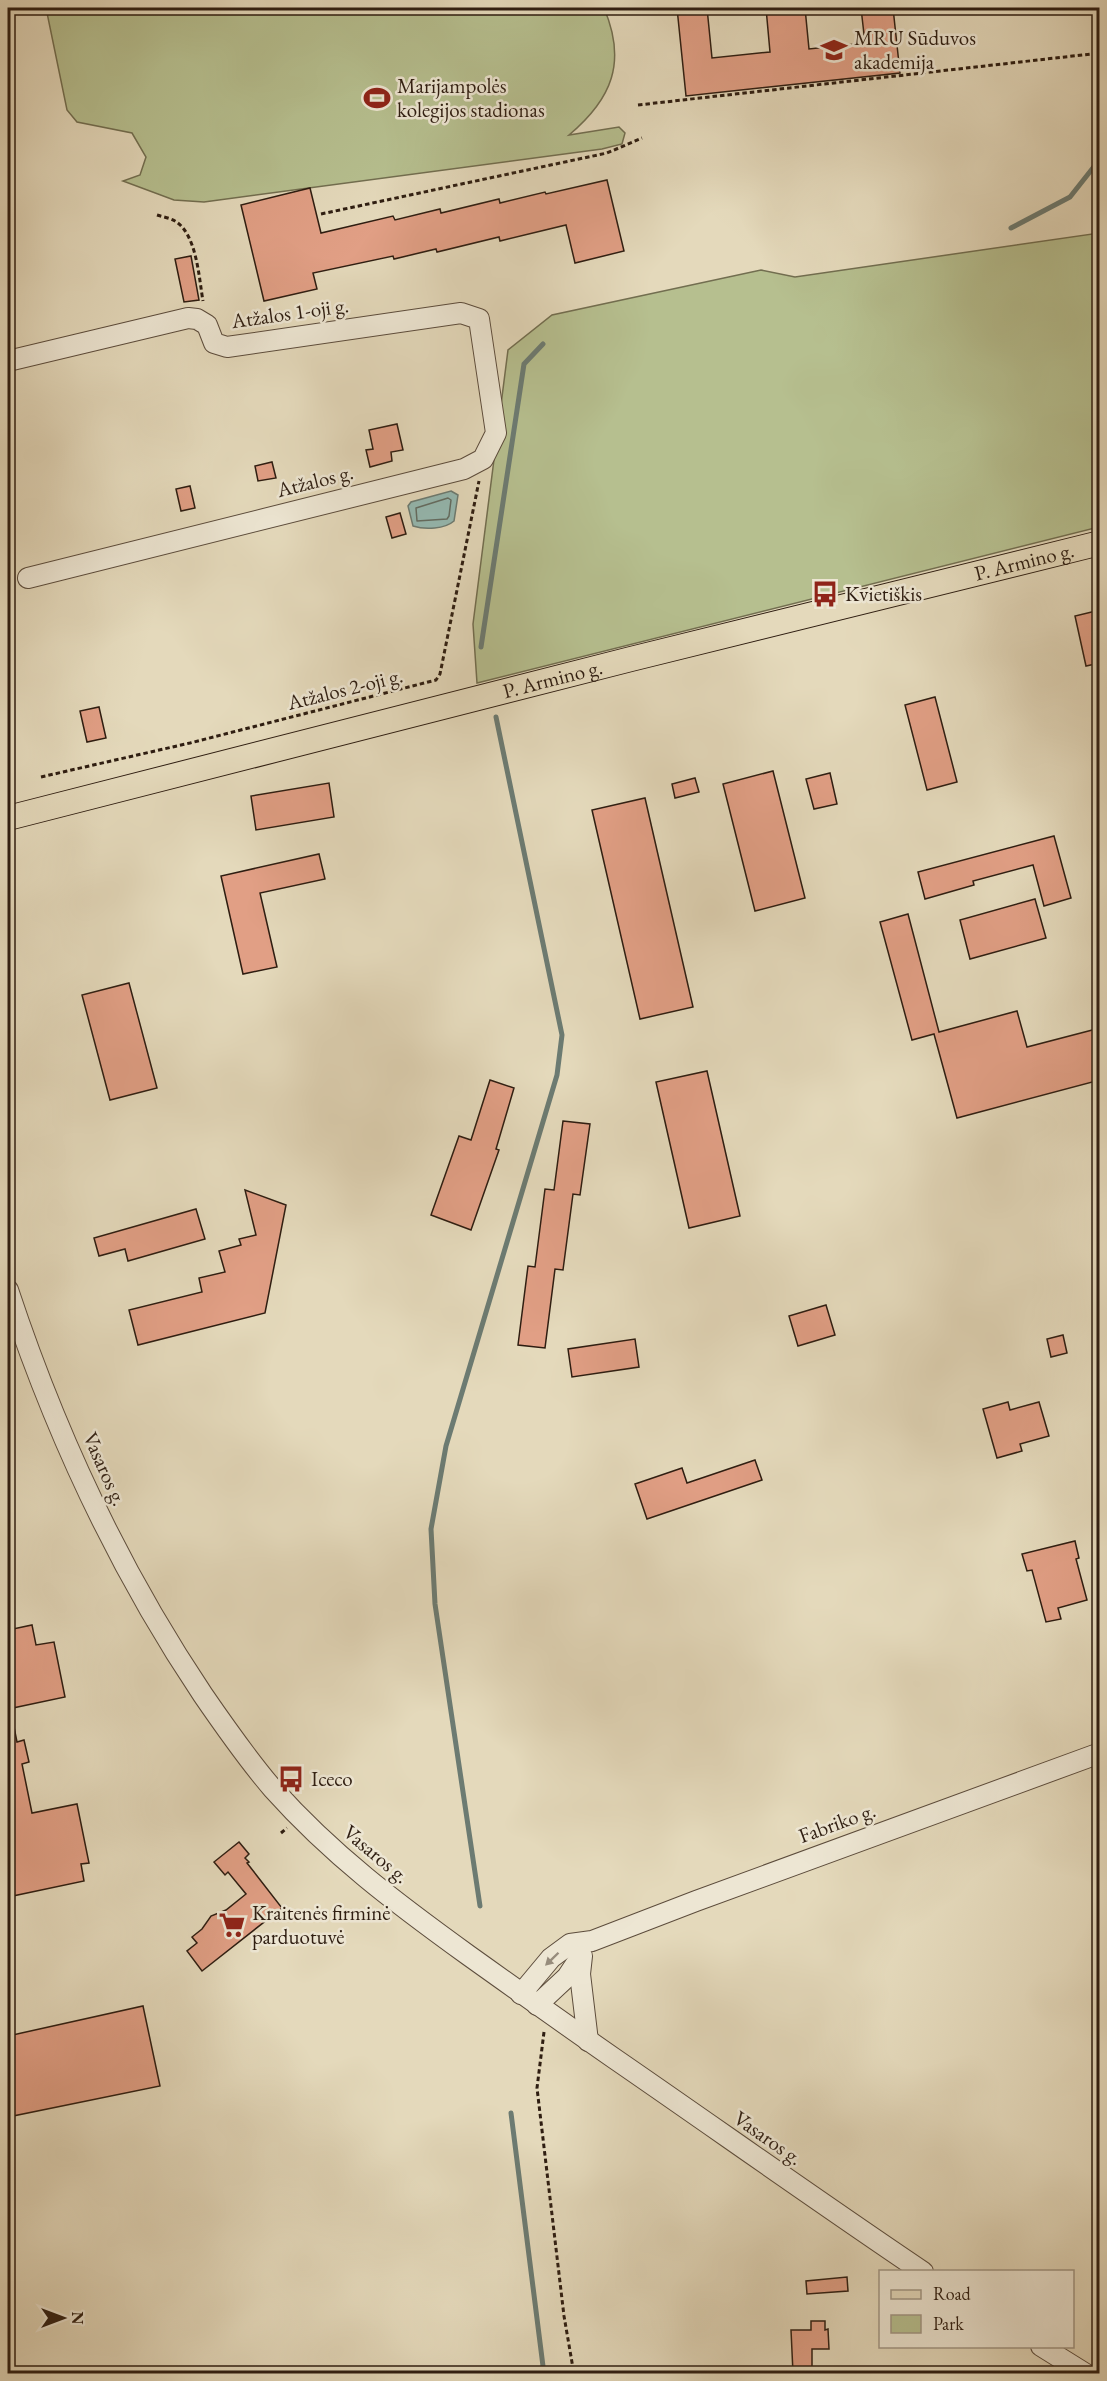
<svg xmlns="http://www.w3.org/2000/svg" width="1107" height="2381" viewBox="0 0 1107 2381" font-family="'EB Garamond',serif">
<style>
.green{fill:#b6bf8f;stroke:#726e50;stroke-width:1.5}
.water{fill:#95bab3;stroke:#6c7b72;stroke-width:1.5}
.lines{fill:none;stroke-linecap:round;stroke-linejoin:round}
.shore{stroke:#626c62;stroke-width:1.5}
.stream{stroke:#6c7b72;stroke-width:5}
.building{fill:#e19f85;stroke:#2e1d11;stroke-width:1.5}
.minor-casing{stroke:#5c4c3c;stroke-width:22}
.major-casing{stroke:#2e1d11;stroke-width:26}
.path{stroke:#2e1d11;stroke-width:3;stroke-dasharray:4.5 3;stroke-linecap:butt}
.minor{stroke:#ede6d3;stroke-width:20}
.major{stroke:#e4d9bb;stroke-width:24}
.oneway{fill:#978c7c}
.labels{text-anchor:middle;stroke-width:5;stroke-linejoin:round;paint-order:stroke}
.poi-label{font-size:21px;fill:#2e1d11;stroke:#ede6d3;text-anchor:start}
.street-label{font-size:21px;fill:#2e1d11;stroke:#ede6d3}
</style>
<rect width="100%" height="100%" fill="#e4d9bb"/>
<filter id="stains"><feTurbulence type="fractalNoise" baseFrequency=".00333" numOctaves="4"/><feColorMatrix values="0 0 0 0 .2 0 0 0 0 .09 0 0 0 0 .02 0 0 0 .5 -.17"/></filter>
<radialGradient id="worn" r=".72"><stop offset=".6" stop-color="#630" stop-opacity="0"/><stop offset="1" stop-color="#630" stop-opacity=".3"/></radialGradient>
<!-- green -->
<g class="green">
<path d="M46 8H604C627 62 612 99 569 135L619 127 625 133 622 144 602 149 204 202 174 200 123 181 140 175 146 157 132 133 77 122 67 110Z"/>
<polygon points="1099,233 1099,527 477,683 473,624 508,350 552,315 761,270 795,277"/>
</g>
<!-- water -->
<path class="water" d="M451 491 458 495 454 521C445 529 425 530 413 526L408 506 411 502Z"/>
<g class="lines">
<!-- shore -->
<polygon class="shore" points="448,498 451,500 449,516 447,519 417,521 416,508"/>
<!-- stream -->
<g class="stream">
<polyline points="1011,228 1070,197 1100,159"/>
<polyline points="481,647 524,364 543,344"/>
<polyline points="480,1906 435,1604 431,1529 446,1446 557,1075 562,1035 496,717"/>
<polyline points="511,2113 544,2374"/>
</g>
</g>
<!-- building -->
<g class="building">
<polygon points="677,8 707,8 712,58 770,52 766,8 805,8 809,49 865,43 861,8 893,8 900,73 686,96"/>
<polygon points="607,180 624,251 575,263 566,225 500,241 499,237 437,252 436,249 394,259 393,256 313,273 317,289 264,301 241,205 310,188 321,233 393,216 395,220 440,209 441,213 499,199 500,203 545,192 546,194"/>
<polygon points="191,256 199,300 184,302 175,259"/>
<polygon points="397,424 403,450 391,452 392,461 370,467 366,450 373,449 369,430"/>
<polygon points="272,462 276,478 258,481 255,466"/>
<polygon points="190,486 195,508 181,511 176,489"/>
<polygon points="400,513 406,534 392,538 386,517"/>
<polygon points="1100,610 1100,663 1086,666 1075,616"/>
<polygon points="935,697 957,782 927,790 905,705"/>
<polygon points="99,707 106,738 87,742 80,711"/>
<polygon points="773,771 805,898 755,911 723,784"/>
<polygon points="830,773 837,804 814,809 806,779"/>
<polygon points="695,778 699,792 675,798 672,784"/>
<polygon points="329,783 334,817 256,830 251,796"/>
<polygon points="645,798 693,1007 640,1019 592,810"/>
<polygon points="1054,836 1071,898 1044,906 1033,865 973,881 974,885 925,899 918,872"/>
<polygon points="319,854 325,879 260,893 277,967 243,974 221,876"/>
<polygon points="1035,899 1046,938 970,959 960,920"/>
<polygon points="908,914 939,1032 1017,1011 1027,1047 1100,1028 1100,1080 957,1118 934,1034 912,1040 880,922"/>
<polygon points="129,983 157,1088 110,1100 82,995"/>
<polygon points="707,1071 740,1216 689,1228 656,1082"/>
<polygon points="490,1080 514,1088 496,1149 499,1150 471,1230 431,1215 459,1136 471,1140"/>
<polygon points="563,1121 590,1124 580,1195 573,1194 563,1270 555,1269 545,1348 518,1345 528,1266 535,1267 545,1189 554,1190"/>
<polygon points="245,1190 286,1205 265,1313 138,1345 129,1310 202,1292 199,1278 225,1272 219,1251 241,1245 239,1239 256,1235"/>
<polygon points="196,1209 205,1239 128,1261 125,1249 99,1256 94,1238"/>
<polygon points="826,1305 835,1335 798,1346 789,1316"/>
<polygon points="1063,1335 1067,1353 1051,1357 1047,1339"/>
<polygon points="635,1339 639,1367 572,1377 568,1349"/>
<polygon points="1008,1402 1010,1410 1039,1402 1049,1436 1020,1444 1022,1451 997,1458 983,1409"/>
<polygon points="755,1460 762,1480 647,1519 635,1484 682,1468 687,1483"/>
<polygon points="1075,1541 1079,1558 1076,1559 1087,1600 1058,1608 1061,1619 1046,1622 1032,1570 1027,1571 1022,1554"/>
<polygon points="32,1625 36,1645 54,1642 65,1697 8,1709 8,1630"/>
<polygon points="8,1727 14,1727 17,1742 24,1740 29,1762 22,1764 32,1813 77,1804 89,1863 81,1864 84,1881 8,1897"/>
<polygon points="239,1842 249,1854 245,1858 249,1862 247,1863 282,1908 202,1971 187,1951 197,1943 192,1937 202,1929 211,1916 226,1910 246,1894 228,1872 225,1875 214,1862"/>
<polygon points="143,2006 160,2086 8,2117 8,2036"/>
<polygon points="847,2277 848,2291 807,2294 806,2281"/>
<polygon points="811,2321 825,2321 825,2330 828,2329 829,2349 812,2349 812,2373 793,2373 791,2330 811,2330"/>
</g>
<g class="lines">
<!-- minor casing -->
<g class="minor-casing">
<g id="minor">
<polyline points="8,361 188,318 197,319 207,325 214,343 227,347 461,313 479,319 496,433 483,459 464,469 28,578"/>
<path d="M8 1290C55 1432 119 1570 203 1695 225 1727 248 1760 273 1789 332 1855 396 1903 468 1955 517 1990 566 2025 615 2059 718 2130 819 2202 923 2272"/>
<polyline points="582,1956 580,1974 588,2041"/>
<polyline points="521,1994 551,1958 570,1944 592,1941 696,1901 1100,1753"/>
<polyline points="537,2005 567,1977 581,1956"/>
<polyline points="1041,2346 1086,2374"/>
</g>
</g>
<!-- major casing -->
<g class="major-casing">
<g id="major">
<path id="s1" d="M8 818 631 659 1100 543"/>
</g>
</g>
<!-- path -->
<g class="path">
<polyline points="638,105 1100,53"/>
<polyline points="321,214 607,153 642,138"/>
<path d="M157 215C163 217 170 218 175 221 197 234 199 279 203 301"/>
<polyline points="41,777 190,743 436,680 440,674 479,481"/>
<polyline points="281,1833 287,1828"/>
<polyline points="544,2032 537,2088 564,2316 574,2374"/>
</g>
<!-- minor -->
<use href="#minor" class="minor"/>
<!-- major -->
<use href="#major" class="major"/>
</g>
<!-- one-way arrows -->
<defs><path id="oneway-solid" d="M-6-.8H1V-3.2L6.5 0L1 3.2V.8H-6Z" transform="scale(1.5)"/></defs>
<use class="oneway" href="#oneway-solid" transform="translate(552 1959) rotate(136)"/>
<!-- icons -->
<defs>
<g id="university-bare" transform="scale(2.07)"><path d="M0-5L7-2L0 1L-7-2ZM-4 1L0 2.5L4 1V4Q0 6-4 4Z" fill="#8f2418" stroke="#ede6d3" stroke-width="2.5" paint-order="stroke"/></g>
<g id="stadium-bare" transform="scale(2.07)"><path d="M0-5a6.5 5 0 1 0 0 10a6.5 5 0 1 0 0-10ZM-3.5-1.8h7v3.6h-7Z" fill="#8f2418" stroke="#ede6d3" stroke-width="2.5" paint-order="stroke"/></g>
<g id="bus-bare" transform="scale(2.07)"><path d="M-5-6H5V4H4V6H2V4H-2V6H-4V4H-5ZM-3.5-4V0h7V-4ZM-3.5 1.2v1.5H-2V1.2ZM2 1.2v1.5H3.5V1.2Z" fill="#8f2418" stroke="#ede6d3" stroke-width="2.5" paint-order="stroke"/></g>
<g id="supermarket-bare" transform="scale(2.07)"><path d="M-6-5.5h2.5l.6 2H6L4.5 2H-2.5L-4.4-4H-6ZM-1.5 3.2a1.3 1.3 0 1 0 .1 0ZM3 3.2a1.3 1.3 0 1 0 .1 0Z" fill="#8f2418" stroke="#ede6d3" stroke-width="2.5" paint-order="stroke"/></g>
</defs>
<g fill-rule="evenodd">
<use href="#university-bare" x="834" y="50"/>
<use href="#stadium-bare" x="377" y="98"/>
<use href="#bus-bare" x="825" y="594"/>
<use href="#bus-bare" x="291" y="1779"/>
<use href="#supermarket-bare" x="232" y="1925"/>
</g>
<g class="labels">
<!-- poi labels -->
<g class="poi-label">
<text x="854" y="45">MRU Sūduvos<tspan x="854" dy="24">akademija</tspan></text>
<text x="397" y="93">Marijampolės<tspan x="397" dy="24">kolegijos stadionas</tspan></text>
<text x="845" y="601">Kvietiškis</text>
<text x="311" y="1786">Iceco</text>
<text x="252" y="1920">Kraitenės firminė<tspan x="252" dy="24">parduotuvė</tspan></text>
</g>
<!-- street labels -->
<g class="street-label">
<text transform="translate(290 313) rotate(-8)" y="7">Atžalos 1-oji g.</text>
<text transform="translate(315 481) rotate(-14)" y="7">Atžalos g.</text>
<text dy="7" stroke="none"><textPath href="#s1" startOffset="1048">P. Armino g.</textPath></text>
<text dy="7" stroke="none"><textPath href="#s1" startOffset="562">P. Armino g.</textPath></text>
<text transform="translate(345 689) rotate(-14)" y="7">Atžalos 2-oji g.</text>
<text transform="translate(105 1469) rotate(66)" y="7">Vasaros g.</text>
<text transform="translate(837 1823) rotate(-20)" y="7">Fabriko g.</text>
<text transform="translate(376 1854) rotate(40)" y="7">Vasaros g.</text>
<text transform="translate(768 2138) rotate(35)" y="7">Vasaros g.</text>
</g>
</g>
<!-- margin -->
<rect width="1107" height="2381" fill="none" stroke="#e4d9bb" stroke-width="30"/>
<rect x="9" y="9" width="1089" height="2363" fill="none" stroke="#2e1d11" stroke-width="3"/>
<rect x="15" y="15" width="1077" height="2351" fill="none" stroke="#2e1d11" stroke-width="1.5"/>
<!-- legend -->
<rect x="879" y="2270" width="195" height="78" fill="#ede6d3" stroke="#a19685" stroke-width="1.5"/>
<rect x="891" y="2290" width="30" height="9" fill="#e4d9bb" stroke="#a19685" stroke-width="1.5"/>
<text x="933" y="2300" font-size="18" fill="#2e1d11">Road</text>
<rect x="891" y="2315" width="30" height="18" fill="#b6bf8f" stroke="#a19685" stroke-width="1.5"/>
<text x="933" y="2330" font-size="18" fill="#2e1d11">Park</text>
<!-- north arrow -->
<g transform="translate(63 2318) rotate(90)" stroke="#ede6d3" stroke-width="4.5" paint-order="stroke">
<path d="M0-4.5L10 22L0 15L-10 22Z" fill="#2e1d11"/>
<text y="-9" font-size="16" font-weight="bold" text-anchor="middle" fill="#2e1d11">N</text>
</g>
<rect width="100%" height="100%" filter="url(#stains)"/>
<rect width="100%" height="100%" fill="url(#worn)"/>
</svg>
